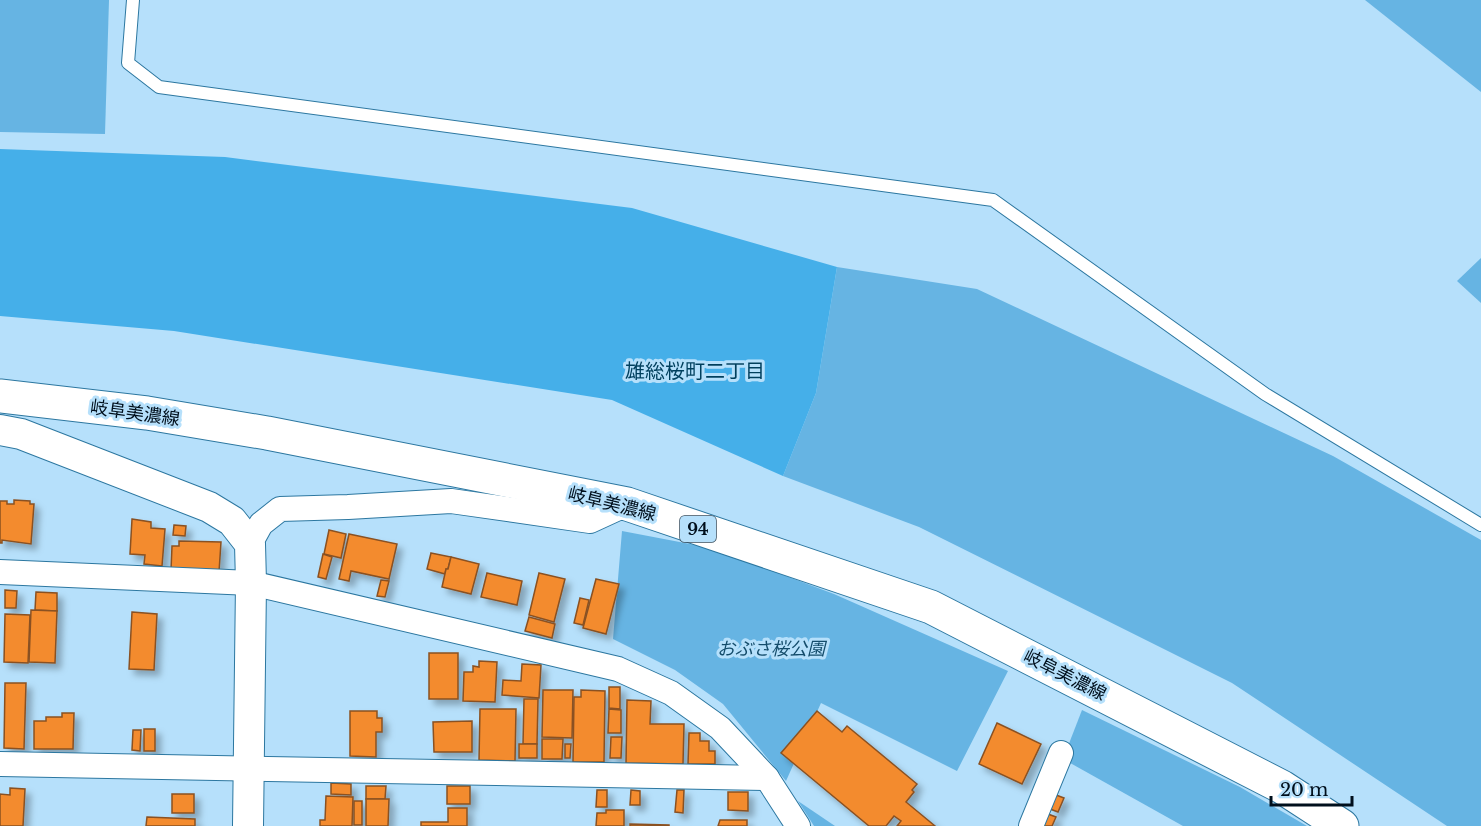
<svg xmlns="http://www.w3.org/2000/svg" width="1481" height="826" viewBox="0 0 1481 826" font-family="'Libre Baskerville','Noto Sans JP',serif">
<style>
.green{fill:#66b4e3}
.forest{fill:#45afe9}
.building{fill:#f38b2e;stroke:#8a5122;stroke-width:1.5;filter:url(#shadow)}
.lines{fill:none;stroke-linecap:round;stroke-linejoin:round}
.service-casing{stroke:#2c77a0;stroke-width:14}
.minor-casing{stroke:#2c77a0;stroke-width:26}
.tertiary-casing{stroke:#2c77a0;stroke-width:32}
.primary-casing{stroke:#2c77a0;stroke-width:35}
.service{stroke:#fff;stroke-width:12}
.minor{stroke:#fff;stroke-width:24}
.tertiary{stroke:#fff;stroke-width:30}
.primary{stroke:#fff;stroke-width:33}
.labels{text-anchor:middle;stroke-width:6;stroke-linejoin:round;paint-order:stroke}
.shield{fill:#b6e0fb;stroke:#374e5f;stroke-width:1.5}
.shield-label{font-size:16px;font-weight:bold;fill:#000f1c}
.street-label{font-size:18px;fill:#000f1c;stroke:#b6e0fb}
.park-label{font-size:18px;font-style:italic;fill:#144c6b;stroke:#b6e0fb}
.neighbourhood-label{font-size:20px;fill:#003f5d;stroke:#b6e0fb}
</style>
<defs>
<filter id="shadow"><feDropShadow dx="5.5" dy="5.5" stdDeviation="3" flood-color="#0004"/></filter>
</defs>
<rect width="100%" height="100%" fill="#b6e0fb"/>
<!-- green -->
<g class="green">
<polygon points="0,0 109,0 105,134 0,132"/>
<polygon points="1365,0 1481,0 1481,92"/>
<polygon points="1481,258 1481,303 1457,281"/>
<polygon points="837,267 977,289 1333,456 1481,540 1481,826 1447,826 1232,683 919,527 783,476 816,393"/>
<polygon points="622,531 711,548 834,594 1008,671 957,771 821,703 786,781 723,704 675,670 613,639"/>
<polygon points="1082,710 1240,787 1307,826 1183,826 1063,759"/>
<polygon points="798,801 835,826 814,826"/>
</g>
<!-- forest -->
<polygon class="forest" points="0,149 225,157 632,208 837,267 816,393 783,476 612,400 174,331 0,316"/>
<!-- building -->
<g class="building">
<polygon points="14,500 30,501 30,504 34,504 31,544 2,540 2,543 0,543 0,501 7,501 7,504 14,504"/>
<polygon points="132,519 151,522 151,528 165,529 162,566 144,564 145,555 130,554"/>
<polygon points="174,525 186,526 185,536 173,535"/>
<polygon points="329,530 346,534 341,558 324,554"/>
<polygon points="349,534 397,544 389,579 351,571 349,581 339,579"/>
<polygon points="179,541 221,542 219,572 171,570 172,546 179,546"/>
<polygon points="431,553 451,557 448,569 446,569 445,574 427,569"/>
<polygon points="323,554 332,557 326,579 318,577"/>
<polygon points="451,557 479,564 471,594 442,587 446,569 448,569"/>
<polygon points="487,573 522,581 517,605 481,597"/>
<polygon points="539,573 565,579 554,622 529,615"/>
<polygon points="596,579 619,584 606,634 583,628"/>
<polygon points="381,580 389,581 385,597 377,596"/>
<polygon points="5,590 17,591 16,608 5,608"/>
<polygon points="36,592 57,593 57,611 35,610"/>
<polygon points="580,598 589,600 583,625 574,623"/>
<polygon points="31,610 57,611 55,663 29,662"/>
<polygon points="132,612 157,614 154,670 129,669"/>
<polygon points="5,614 30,615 28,663 4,662"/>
<polygon points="529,617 555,624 552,638 525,631"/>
<rect x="429" y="653" width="29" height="46"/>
<polygon points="479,661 497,662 495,702 463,701 464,672 473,672 473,666 479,667"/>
<polygon points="522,664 541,665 539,698 502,695 503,680 521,681"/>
<polygon points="5,683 26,683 24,749 4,748"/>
<polygon points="609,687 620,687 620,709 609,708"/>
<polygon points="543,690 573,690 572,738 542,737"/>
<polygon points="581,690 605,691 604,762 573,762 574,697 581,697"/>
<polygon points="524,699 538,699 537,744 523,744"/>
<polygon points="627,700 651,701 650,724 684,724 683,764 626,763"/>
<polygon points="480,709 516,709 515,761 479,760"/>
<polygon points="609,709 621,710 621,733 608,733"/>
<polygon points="350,711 377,711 377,718 382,718 382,732 376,732 376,757 350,756"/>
<polygon points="817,711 842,732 847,726 917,784 912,790 914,792 906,802 935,826 897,826 901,821 894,816 886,826 869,826 781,753"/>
<polygon points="62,713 74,713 73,749 34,749 34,721 46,721 46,717 62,717"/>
<polygon points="472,721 472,752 434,752 433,722"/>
<polygon points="997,723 1041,744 1022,784 979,764"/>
<rect x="144" y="729" width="11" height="22"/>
<polygon points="133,730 141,730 140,751 132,750"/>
<polygon points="689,733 700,733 700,741 709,741 709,751 715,751 715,764 688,764"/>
<polygon points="611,737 622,737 621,758 610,758"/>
<polygon points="542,739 563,739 562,759 542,759"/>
<rect x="519" y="744" width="18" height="14"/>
<polygon points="565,744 571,744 570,758 565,758"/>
<polygon points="331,783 351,784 351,795 331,794"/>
<polygon points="366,786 386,786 385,799 366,799"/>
<rect x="447" y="786" width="23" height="18"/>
<polygon points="10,788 25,789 23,826 0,826 0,794 10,795"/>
<polygon points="597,790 607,790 607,807 596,807"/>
<polygon points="631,790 640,791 640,805 630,805"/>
<polygon points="677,790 684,790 683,813 675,812"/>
<polygon points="728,792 748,792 748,811 728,810"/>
<rect x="172" y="794" width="22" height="19"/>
<polygon points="1056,795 1064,798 1058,812 1050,809"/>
<polygon points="326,796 353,797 352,826 320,826 320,820 325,820"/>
<polygon points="366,799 389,799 388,826 366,826"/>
<rect x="354" y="801" width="8" height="24"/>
<polygon points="448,808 467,808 467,826 421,826 421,822 448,822"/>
<polygon points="606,810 624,810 624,826 596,826 597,813 606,813"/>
<polygon points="1048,814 1056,817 1052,826 1043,826"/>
<polygon points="147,817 195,819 195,826 146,826"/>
<polygon points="720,820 747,820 747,826 718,826"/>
<polygon points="630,824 669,825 669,826 630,826"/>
</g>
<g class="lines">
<!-- service casing -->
<g class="service-casing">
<polyline id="service" points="133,0 128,63 159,87 993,200 1265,394 1481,525"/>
</g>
<!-- minor casing -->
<g class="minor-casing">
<g id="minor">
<polyline points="250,544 261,524 280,509 348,507 451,501 590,521 627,504"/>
<polyline points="0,572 251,583 618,669 671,693 720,728 767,778 798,826"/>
<polyline points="0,764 767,778"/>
<polyline points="1031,826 1061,753"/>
</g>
</g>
<!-- tertiary casing -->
<g class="tertiary-casing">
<polyline id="tertiary" points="0,430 21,434 209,507 232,521 250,544 251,583 248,826"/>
</g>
<!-- primary casing -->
<g class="primary-casing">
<polyline id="primary" points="0,396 147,413 267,433 627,504 931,607 1282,787 1342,826"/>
</g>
<!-- service -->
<use href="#service" class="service"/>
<!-- minor -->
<use href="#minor" class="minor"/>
<!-- tertiary -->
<use href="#tertiary" class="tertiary"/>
<!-- primary -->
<use href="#primary" class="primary"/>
</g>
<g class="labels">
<!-- shield labels -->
<rect class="shield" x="680" y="516" width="36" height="26" rx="4.5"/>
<g class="shield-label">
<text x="698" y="535">94</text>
</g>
<!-- street labels -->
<g class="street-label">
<text transform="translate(135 413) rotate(8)" y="6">岐阜美濃線</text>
<text transform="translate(612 504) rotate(14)" y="6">岐阜美濃線</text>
<text transform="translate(1065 675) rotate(27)" y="6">岐阜美濃線</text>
</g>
<!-- park labels -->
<g class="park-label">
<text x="771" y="655">おぶさ桜公園</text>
</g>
<!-- neighbourhood labels -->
<g class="neighbourhood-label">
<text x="695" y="378">雄総桜町二丁目</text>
</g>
</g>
<!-- scale -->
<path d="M1271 796v9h81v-9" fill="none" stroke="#000f1c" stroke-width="3"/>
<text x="1280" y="796" font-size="18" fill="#000f1c" stroke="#b6e0fb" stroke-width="4.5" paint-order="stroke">20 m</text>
</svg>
